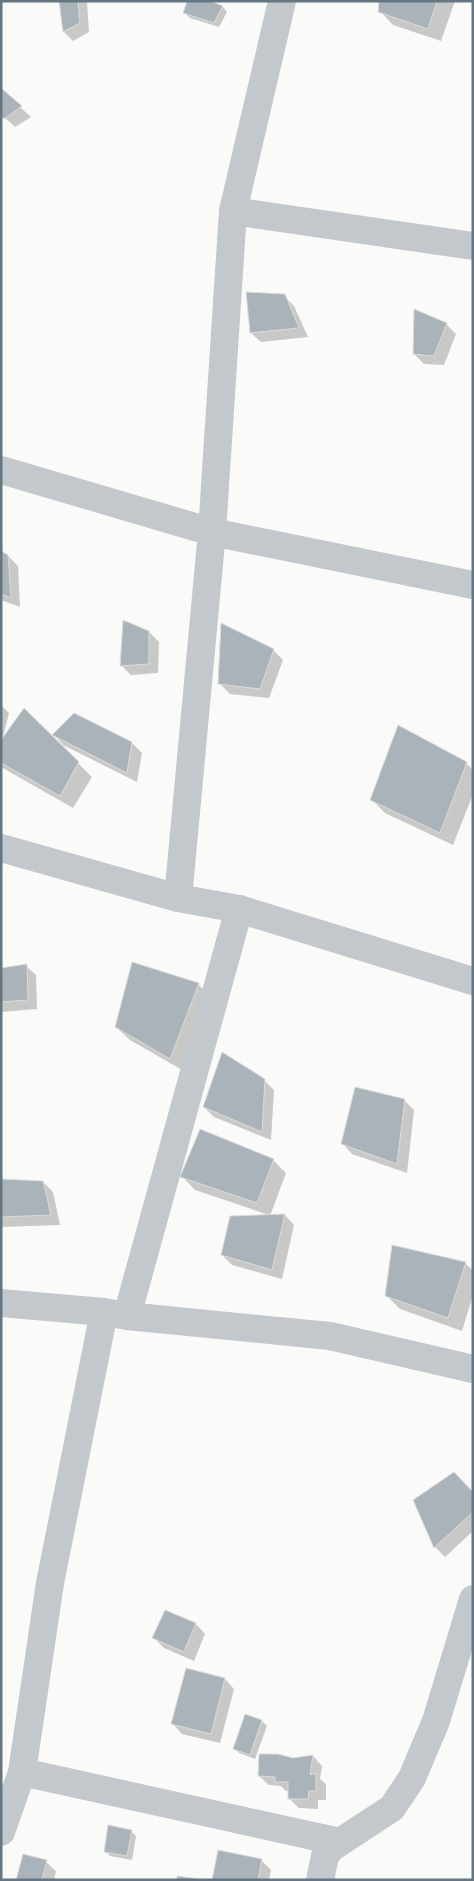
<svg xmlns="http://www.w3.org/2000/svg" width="474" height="1881" viewBox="0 0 474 1881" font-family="'Asap Condensed',sans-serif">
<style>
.shadow{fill:#0003}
.building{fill:#aab3b9;stroke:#dcdcda}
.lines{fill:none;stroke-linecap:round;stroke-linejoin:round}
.minor{stroke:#c3c8cc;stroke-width:28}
</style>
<rect width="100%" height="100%" fill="#fafaf8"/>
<!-- shadow -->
<g class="shadow">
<polygon points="60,1 87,1 89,32 73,41 64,32"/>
<polygon points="207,1 223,7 227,12 219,27 190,18 185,13"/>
<polygon points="380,1 455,1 441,41 393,25 380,11"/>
<polygon points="1,90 31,117 15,127 1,114"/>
<polygon points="284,296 294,306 308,337 261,342 251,333"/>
<polygon points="446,324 456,334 444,365 424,364 414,354"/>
<polygon points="1,553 8,556 18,566 20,607 1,600"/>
<polygon points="149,632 159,642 158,673 131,675 121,665"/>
<polygon points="273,650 283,660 269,698 230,694 220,684"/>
<polygon points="1,705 9,713 2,741 25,710 92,777 73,808 1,767"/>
<polygon points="54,735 132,743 142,753 137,782 63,745"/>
<polygon points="466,763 473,770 473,794 453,845 385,813 371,799"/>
<polygon points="26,966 36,975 37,1009 1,1012 1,969"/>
<polygon points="198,984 211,998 184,1071 130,1040 116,1027"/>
<polygon points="264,1080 274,1090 271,1140 214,1117 204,1107"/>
<polygon points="404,1100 414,1110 407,1173 352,1154 343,1144"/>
<polygon points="273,1160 286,1173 270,1216 285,1215 294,1225 282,1279 232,1265 222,1255 269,1215 195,1190 182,1176"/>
<polygon points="1,1180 43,1182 53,1192 60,1225 1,1227"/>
<polygon points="465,1263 473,1271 473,1295 462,1331 400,1309 386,1295"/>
<polygon points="473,1493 473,1531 445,1557 436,1548 415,1500"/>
<polygon points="165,1611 196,1624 205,1634 194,1661 164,1648 154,1638"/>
<polygon points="225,1679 234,1689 220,1743 182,1734 173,1724"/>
<polygon points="262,1721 267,1726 255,1759 239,1753 234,1748"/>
<polygon points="313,1756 322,1766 320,1779 326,1784 326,1800 318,1800 318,1809 299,1808 289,1798 289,1791 286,1791 281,1786 269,1785 259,1776 293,1760"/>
<polygon points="131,1831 136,1836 132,1860 110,1856 105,1851"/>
<polygon points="261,1860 271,1870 269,1880 214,1880"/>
<polygon points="46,1862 56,1871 54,1880 17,1880"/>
</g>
<!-- building -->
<g class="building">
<polygon points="59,1 78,1 80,23 63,32"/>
<polygon points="187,1 210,1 223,6 214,23 183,13"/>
<polygon points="379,1 437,1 428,29 378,12"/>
<polygon points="1,88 22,106 4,119 1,116"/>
<polygon points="246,292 285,294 299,328 250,333"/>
<polygon points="414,309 447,323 434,356 413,354"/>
<polygon points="1,551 8,555 11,598 1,594"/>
<polygon points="123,620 149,631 149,664 120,666"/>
<polygon points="221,623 274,649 260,689 218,684"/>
<polygon points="24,708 79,762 60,796 1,763 1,740"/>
<polygon points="74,713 132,742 127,773 52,735"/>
<polygon points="398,725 467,762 440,833 370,800"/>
<polygon points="132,962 199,983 170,1059 115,1027"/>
<polygon points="27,964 28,1000 1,1002 1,968"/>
<polygon points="222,1052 265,1079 262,1132 203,1107"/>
<polygon points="355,1087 405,1099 397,1164 341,1144"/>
<polygon points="200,1129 274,1159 257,1203 180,1177"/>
<polygon points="1,1179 43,1181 51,1215 1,1217"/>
<polygon points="285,1214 272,1270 221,1255 230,1216"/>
<polygon points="392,1245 466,1262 448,1318 385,1296"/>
<polygon points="454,1472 473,1492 473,1512 434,1548 413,1500"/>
<polygon points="165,1610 196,1623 184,1652 152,1638"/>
<polygon points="186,1668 225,1678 211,1734 171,1724"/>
<polygon points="245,1714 262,1720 250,1755 233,1749"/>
<polygon points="259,1754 278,1754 293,1758 313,1755 310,1775 316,1773 316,1791 309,1791 308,1799 288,1799 288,1782 275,1782 275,1777 258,1776"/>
<polygon points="108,1825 132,1830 127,1856 104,1852"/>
<polygon points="218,1850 262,1859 258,1880 212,1880"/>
<polygon points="23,1854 47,1860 42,1880 16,1880"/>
<polygon points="177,1876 198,1879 198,1880 177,1880"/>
</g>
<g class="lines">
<!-- minor -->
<g class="minor">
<polyline points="282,1 233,211 212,532 178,898 239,909 473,981"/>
<polyline points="233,211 473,246"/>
<polyline points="1,470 212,532 473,585"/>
<polyline points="1,848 178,898"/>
<polyline points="1,1303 104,1312 127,1316 330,1336 473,1369"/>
<polyline points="127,1316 239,909"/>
<polyline points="22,1772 340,1842"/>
<polyline points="1,1832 22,1772 50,1583 104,1312"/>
<polyline points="320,1880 325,1856 331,1848 392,1808 412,1778 436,1721 473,1599"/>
</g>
</g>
<!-- border -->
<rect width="474" height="1881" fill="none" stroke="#657683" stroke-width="5"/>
</svg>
